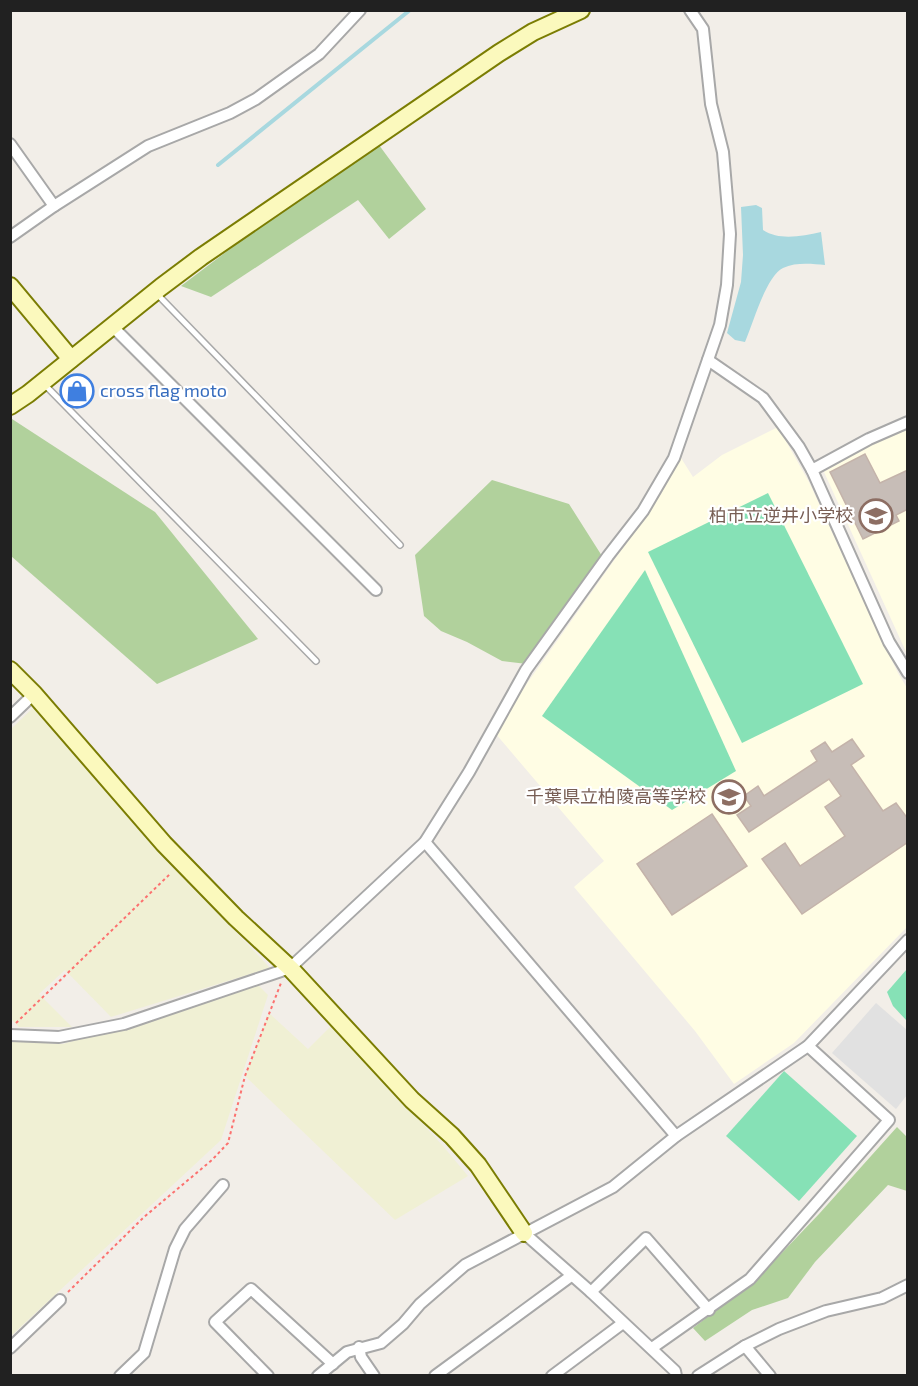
<svg xmlns="http://www.w3.org/2000/svg" width="918" height="1386" viewBox="0 0 918 1386" font-family="'Exo 2','Noto Sans JP',sans-serif">
<style>
.education{fill:#fffde4}
.farmland{fill:#f0f0d4}
.forest{fill:#b1d19c}
.pitch{fill:#86e1b6}
.parking{fill:#e1e1e1}
.water{fill:#a8d8df}
.lines{fill:none;stroke-linecap:round;stroke-linejoin:round}
.stream{stroke:#a8d8df;stroke-width:4}
.building{fill:#c7bdb7;stroke:#c4b3aa;stroke-width:1.5}
.lane-casing{stroke:#a8a8a8;stroke-width:8}
.street-casing{stroke:#a8a8a8;stroke-width:14}
.secondary-casing{stroke:#7b7d03;stroke-width:20}
.path{stroke:#fc716f;stroke-width:2;stroke-dasharray:3 3;stroke-linecap:butt}
.lane{stroke:#fff;stroke-width:5}
.street{stroke:#fff;stroke-width:10}
.secondary{stroke:#fbf9bd;stroke-width:16}
.labels{text-anchor:middle;stroke-width:4.5;stroke-linejoin:round;paint-order:stroke}
.shop-label{font-size:18px;fill:#366cbe;stroke:#fff;text-anchor:start}
.education-label{font-size:18px;fill:#785e54;stroke:#fff;text-anchor:end}
</style>
<rect width="100%" height="100%" fill="#f2eee8"/>
<!-- education -->
<g class="education">
<polygon points="778,427 809,482 875,626 898,673 907,688 907,927 794,1043 734,1084 695,1031 574,887 604,861 495,733 528,682 661,494 681,458 693,477 722,455"/>
<polygon points="907,429 907,654 824,472 868,446"/>
</g>
<!-- farmland -->
<g class="farmland">
<polygon points="35,706 170,862 270,968 111,1017 65,970 39,994 72,1027 19,1027 11,1019 11,729"/>
<polygon points="258,985 268,995 221,1140 11,1336 11,1041 63,1044"/>
<polygon points="269,1013 308,1049 332,1025 443,1146 468,1176 395,1220 245,1076"/>
</g>
<!-- forest -->
<g class="forest">
<polygon points="379,145 426,209 389,239 358,200 211,297 181,286 320,181"/>
<polygon points="12,419 155,512 258,639 157,684 11,556 10,420"/>
<polygon points="492,480 569,504 602,556 571,602 527,664 502,661 467,642 441,631 424,616 415,555"/>
<polygon points="897,1127 907,1137 907,1191 888,1185 815,1262 788,1298 752,1310 705,1341 693,1328 755,1281 819,1214"/>
</g>
<!-- pitch -->
<g class="pitch">
<polygon points="768,493 863,684 742,743 648,552"/>
<polygon points="645,570 736,771 672,810 542,716"/>
<polygon points="907,969 907,1021 893,1006 887,992"/>
<polygon points="784,1071 857,1136 799,1201 726,1136"/>
</g>
<!-- parking -->
<polygon class="parking" points="876,1003 907,1030 907,1095 896,1109 832,1053"/>
<!-- water -->
<path class="water" d="M756 205 762 208 763 230C780 241 802 236 821 232L825 265C812 264 796 262 783 268 766 276 753 324 745 342L735 340 727 333 741 282 743 255 741 207Z"/>
<g class="lines">
<!-- stream -->
<polyline class="stream" points="218,165 410,10"/>
</g>
<!-- building -->
<g class="building">
<polygon points="865,454 880,483 908,470 908,509 896,515 899,521 863,539 830,472"/>
<polygon points="852,739 864,756 851,765 883,811 896,803 908,819 908,842 802,914 762,859 785,843 800,866 845,836 825,807 841,796 829,779 749,832 737,815 751,806 744,796 758,786 764,796 817,761 811,751 825,742 832,752"/>
<polygon points="712,814 747,866 672,915 637,864"/>
</g>
<g class="lines">
<!-- lane casing -->
<g class="lane-casing">
<g id="lane">
<polyline points="156,293 400,545"/>
<polyline points="44,384 316,661"/>
</g>
</g>
<!-- street casing -->
<g class="street-casing">
<g id="street">
<polyline points="10,144 54,206"/>
<polyline points="10,237 54,206 148,146 230,113 256,99 319,54 360,10"/>
<polyline points="112,326 376,590"/>
<polyline points="708,360 763,398 799,447 812,470 889,642 908,673"/>
<polyline points="812,470 869,439 908,422"/>
<polyline points="10,717 34,694"/>
<polyline points="425,842 676,1136"/>
<polyline points="10,1035 59,1037 124,1024 290,968 425,842 469,772 526,670 608,556 643,511 674,458 720,325 727,285 730,234 723,152 711,104 703,29 690,10"/>
<polyline points="524,1233 591,1292 675,1371 676,1376"/>
<polyline points="591,1292 646,1238 709,1310"/>
<polyline points="745,1346 770,1376"/>
<polyline points="359,1347 361,1357 374,1376"/>
<polyline points="10,1348 60,1300"/>
<polyline points="652,1348 750,1279 889,1120 808,1046"/>
<polyline points="120,1376 144,1353 175,1249 185,1229 223,1185"/>
<polyline points="268,1376 215,1322 251,1289 333,1364"/>
<polyline points="318,1376 347,1352 381,1343 403,1324 420,1304 465,1265 613,1187 676,1136 808,1046 908,940"/>
<polyline points="435,1376 571,1276"/>
<polyline points="552,1376 623,1323"/>
<polyline points="698,1376 745,1346 779,1329 826,1311 882,1298 908,1285"/>
</g>
</g>
<!-- secondary casing -->
<g class="secondary-casing">
<g id="secondary">
<polyline points="10,286 71,359"/>
<polyline points="10,406 28,394 161,287 201,257 499,53 533,32 581,10"/>
<polyline points="10,670 34,694 164,844 236,918 290,968 412,1100 452,1136 478,1165 524,1233"/>
</g>
</g>
<!-- path -->
<g class="path">
<polyline points="16,1023 171,873"/>
<polyline points="68,1292 144,1217 212,1160 228,1143 245,1076 281,983"/>
</g>
<!-- lane -->
<use href="#lane" class="lane"/>
<!-- street -->
<use href="#street" class="street"/>
<!-- secondary -->
<use href="#secondary" class="secondary"/>
</g>
<!-- icons -->
<defs>
<g id="shop-ring" transform="scale(1.725)"><circle r="9.5" fill="#fff" stroke="#3f7fe0" stroke-width="1.5"/><path d="M-5-2.5h2.3a2.7 3.5 0 0 1 5.4 0H5L5.5 6h-11ZM-1.5-2.5h3a1.5 2.3 0 0 0-3 0Z" fill="#3f7fe0"/></g>
<g id="school-ring" transform="scale(1.725)"><circle r="9.5" fill="#fff" stroke="#8d6e63" stroke-width="1.5"/><path d="M0-5L7-2L0 1L-7-2ZM-4 1L0 2.5L4 1V4Q0 6-4 4Z" fill="#8d6e63"/></g>
</defs>
<g fill-rule="evenodd">
<use href="#shop-ring" x="77" y="391"/>
<use href="#school-ring" x="876" y="516"/>
<use href="#school-ring" x="729" y="797"/>
</g>
<g class="labels">
<!-- shop labels -->
<g class="shop-label">
<text x="100" y="397">cross flag moto</text>
</g>
<!-- education labels -->
<g class="education-label">
<text x="853" y="522">柏市立逆井小学校</text>
<text x="706" y="803">千葉県立柏陵高等学校</text>
</g>
</g>
<!-- border -->
<rect width="918" height="1386" fill="none" stroke="#212121" stroke-width="24"/>
</svg>
